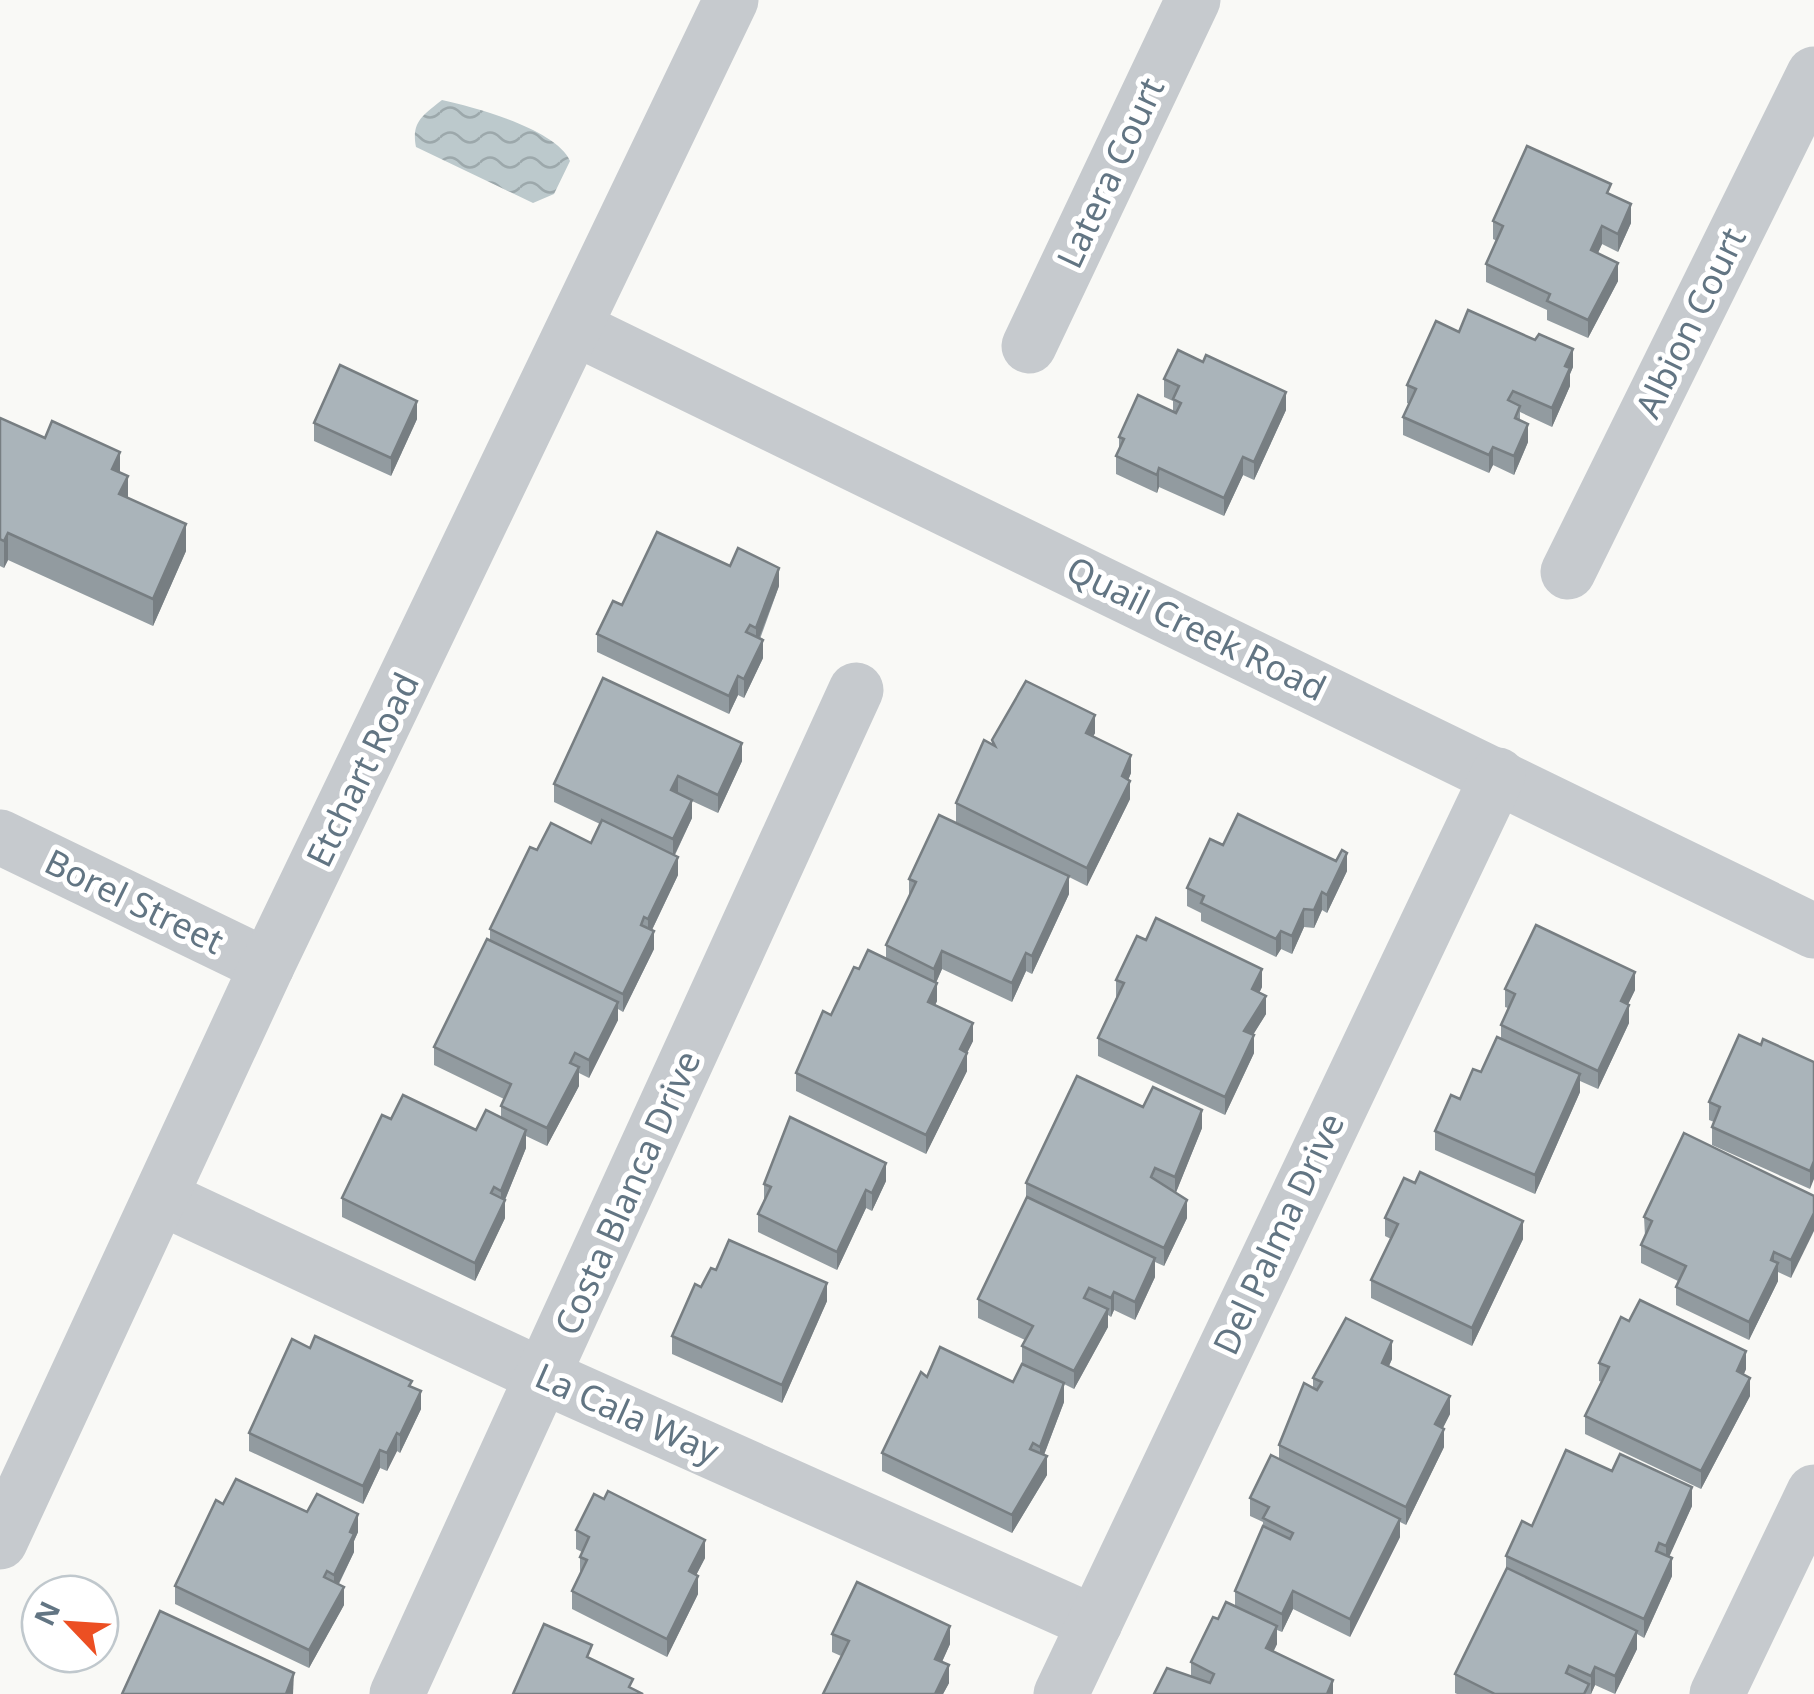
<svg xmlns="http://www.w3.org/2000/svg" width="1814" height="1694" viewBox="0 0 1814 1694" font-family="'Noto Sans',sans-serif">
<style>
.water{fill:url(#water-waves)}
.lines{fill:none;stroke-linecap:round;stroke-linejoin:round}
.minor{stroke:#c6cace;stroke-width:55}
.wall{fill:#929ba0}
.shaded-wall{fill:#777e82}
.building{fill:#aab4ba;stroke:#777e82;stroke-width:2.5}
.labels{text-anchor:middle;stroke-width:10;stroke-linejoin:round;paint-order:stroke}
.street-label{font-size:35px;fill:#627583;stroke:#fff}
</style>
<defs>
<pattern id="water-waves" width="16" height="10" patternUnits="userSpaceOnUse" patternTransform="scale(2.5)"><rect width="16" height="10" fill="#bcc9cc"/><path d="M0 5q4-4 8 0t8 0" fill="none" stroke="#9ca8ab"/></pattern>
</defs>
<rect width="100%" height="100%" fill="#f9f9f6"/>
<!-- water -->
<path class="water" d="M442 100C475 107 557 130 570 161L554 194 533 203 416 147C411 122 423 115 442 100Z"/>
<g class="lines">
<!-- minor -->
<g class="minor">
<polyline points="577,329 1814,931"/>
<polyline points="1029,346 1193,0"/>
<polyline points="1568,572 1814,74"/>
<polyline points="0,837 267,966"/>
<polyline points="162,1198 545,1377 1095,1623"/>
<polyline points="0,1542 267,966 731,0"/>
<polyline points="397,1694 856,690"/>
<polyline points="1061,1694 1498,775"/>
<polyline points="1717,1694 1814,1492"/>
</g>
</g>
<!-- wall -->
<g class="wall">
<polygon points="1611,195 1631,223 1618,252 1602,244 1598,253 1618,281 1588,338 1547,320 1547,310 1486,282 1486,264 1497,241 1493,239 1493,221"/>
<polygon points="1459,332 1573,367 1570,374 1570,386 1552,427 1520,412 1520,420 1528,442 1514,475 1493,465 1489,473 1403,435 1403,417 1409,404 1407,403 1407,385"/>
<polygon points="1164,379 1286,410 1254,480 1243,475 1224,516 1159,487 1157,493 1116,474 1116,456 1119,450 1119,437 1173,412 1173,401 1164,397"/>
<polygon points="0,418 120,472 128,498 186,551 153,626 8,560 4,568 0,566"/>
<polygon points="417,419 391,476 314,441 314,423"/>
<polygon points="779,586 760,639 763,658 744,698 738,695 729,714 597,652 597,634 622,605"/>
<polygon points="1095,733 1093,736 1131,773 1128,780 1130,799 1087,886 1069,877 1069,894 1032,974 1026,971 1012,1002 942,969 936,983 937,1001 935,1005 973,1041 967,1053 967,1071 926,1154 796,1091 796,1073 859,969 886,959 886,945 909,897 909,879 1017,852 956,822 956,803 992,744 992,740"/>
<polygon points="742,761 718,813 692,801 692,818 675,855 678,875 652,930 654,949 623,1012 618,1009 618,1020 589,1078 579,1073 579,1086 547,1146 526,1136 526,1148 505,1200 505,1218 475,1281 342,1217 342,1198 391,1119 476,1130 501,1118 501,1106 504,1099 434,1065 434,1047 490,940 490,929 537,850 591,843 600,824 554,802 554,784"/>
<polygon points="1223,845 1347,871 1327,913 1322,910 1314,928 1304,927 1292,954 1281,949 1276,957 1201,921 1201,913 1187,906 1187,888"/>
<polygon points="1116,980 1262,987 1259,993 1266,1014 1253,1035 1254,1053 1225,1115 1098,1056 1098,1038 1116,998"/>
<polygon points="1505,989 1635,990 1628,1004 1629,1023 1598,1089 1580,1081 1580,1092 1535,1194 1435,1150 1435,1131 1481,1072 1501,1039 1501,1025 1508,1008 1505,1007"/>
<polygon points="1761,1045 1814,1062 1810,1189 1712,1145 1712,1127 1714,1122 1709,1120 1709,1102"/>
<polygon points="1143,1107 1202,1128 1176,1192 1187,1218 1164,1266 1155,1262 1155,1277 1135,1320 1114,1310 1111,1317 1108,1315 1108,1327 1074,1389 1064,1384 1064,1402 1044,1455 1047,1475 1012,1533 882,1471 882,1453 927,1377 1013,1382 1022,1364 1022,1346 1025,1340 978,1318 978,1299 1026,1199 1026,1183"/>
<polygon points="886,1181 872,1211 866,1208 837,1270 758,1232 758,1214 764,1201 764,1184"/>
<polygon points="1814,1196 1791,1278 1778,1272 1778,1281 1749,1340 1676,1305 1676,1287 1678,1281 1641,1263 1641,1245 1645,1236 1644,1217"/>
<polygon points="1385,1218 1523,1239 1472,1346 1371,1298 1371,1280 1391,1239 1385,1236"/>
<polygon points="716,1270 827,1301 782,1403 672,1354 672,1336 701,1287"/>
<polygon points="310,1348 412,1387 421,1409 400,1453 397,1451 387,1471 380,1468 363,1504 249,1451 249,1433"/>
<polygon points="1392,1359 1389,1366 1450,1414 1443,1428 1444,1447 1406,1525 1400,1522 1400,1537 1350,1637 1293,1609 1282,1632 1277,1630 1277,1644 1273,1652 1333,1694 1154,1694 1191,1676 1191,1662 1218,1619 1235,1606 1235,1591 1263,1526 1263,1522 1250,1516 1250,1498 1279,1459 1279,1445 1313,1388 1313,1378"/>
<polygon points="1599,1363 1746,1369 1744,1374 1750,1396 1701,1489 1585,1434 1585,1416 1602,1382 1599,1381"/>
<polygon points="1612,1471 1692,1506 1669,1556 1672,1576 1644,1638 1637,1634 1637,1649 1615,1694 1595,1685 1591,1694 1457,1694 1455,1693 1455,1674 1506,1569 1506,1556 1532,1526"/>
<polygon points="307,1512 358,1532 354,1541 354,1552 339,1584 344,1605 309,1668 175,1604 175,1586"/>
<polygon points="576,1530 705,1558 696,1575 698,1594 667,1657 572,1609 572,1591 580,1575 580,1557 582,1552 576,1549"/>
<polygon points="832,1634 950,1644 942,1662 949,1683 943,1694 823,1694 841,1656 832,1652"/>
</g>
<!-- shaded-wall -->
<g class="shaded-wall">
<polygon points="1631,204 1631,223 1618,252 1618,234"/>
<polygon points="1602,226 1602,244 1591,268 1591,250"/>
<polygon points="1618,263 1618,281 1588,338 1588,320"/>
<polygon points="1573,349 1573,367 1570,374 1570,386 1552,427 1552,408 1565,366"/>
<polygon points="1286,392 1286,410 1254,480 1254,462"/>
<polygon points="417,401 417,419 391,476 391,458"/>
<polygon points="1528,424 1528,442 1514,475 1514,456"/>
<polygon points="1493,447 1493,465 1489,473 1489,455"/>
<polygon points="120,452 120,479 112,469"/>
<polygon points="1243,457 1243,475 1224,516 1224,498"/>
<polygon points="1159,468 1159,487 1157,493 1157,475"/>
<polygon points="128,476 128,503 119,494"/>
<polygon points="186,524 186,551 153,626 153,599"/>
<polygon points="8,533 8,560 4,568 4,541"/>
<polygon points="779,568 779,586 756,646 756,628"/>
<polygon points="763,640 763,658 744,698 744,679"/>
<polygon points="738,676 738,695 729,714 729,696"/>
<polygon points="1095,715 1095,733 1086,751 1086,733"/>
<polygon points="742,743 742,761 718,813 718,795"/>
<polygon points="1131,755 1131,773 1122,795 1122,776"/>
<polygon points="678,776 678,794 671,790"/>
<polygon points="1130,781 1130,799 1087,886 1087,868"/>
<polygon points="692,800 692,818 673,858 673,839"/>
<polygon points="1347,853 1347,871 1327,913 1327,895"/>
<polygon points="678,857 678,875 648,938 648,919"/>
<polygon points="1069,876 1069,894 1032,974 1032,956"/>
<polygon points="1322,892 1322,910 1314,928 1314,910"/>
<polygon points="1304,909 1304,927 1292,954 1292,936"/>
<polygon points="654,931 654,949 623,1012 623,994"/>
<polygon points="1281,931 1281,949 1276,957 1276,939"/>
<polygon points="942,951 942,969 934,987 934,969"/>
<polygon points="1026,953 1026,971 1012,1002 1012,983"/>
<polygon points="1262,969 1262,987 1252,1008 1252,989"/>
<polygon points="1635,972 1635,990 1621,1019 1621,1001"/>
<polygon points="937,983 937,1001 928,1020 928,1002"/>
<polygon points="1266,996 1266,1014 1244,1049 1244,1031"/>
<polygon points="618,1002 618,1020 589,1078 589,1060"/>
<polygon points="1629,1005 1629,1023 1598,1089 1598,1071"/>
<polygon points="973,1023 973,1041 967,1053 967,1071 926,1154 926,1135 960,1049"/>
<polygon points="1254,1035 1254,1053 1225,1115 1225,1097"/>
<polygon points="579,1067 579,1086 547,1146 547,1128"/>
<polygon points="1580,1074 1580,1092 1535,1194 1535,1175"/>
<polygon points="1202,1110 1202,1128 1175,1195 1175,1177"/>
<polygon points="526,1130 526,1148 502,1207 505,1200 505,1218 475,1281 475,1263 501,1209 501,1191"/>
<polygon points="1814,1161 1814,1179 1810,1189 1810,1171"/>
<polygon points="886,1163 886,1181 872,1211 872,1193"/>
<polygon points="866,1190 866,1208 837,1270 837,1252"/>
<polygon points="1187,1200 1187,1218 1164,1266 1164,1248"/>
<polygon points="1814,1213 1814,1231 1791,1278 1791,1260"/>
<polygon points="1523,1221 1523,1239 1472,1346 1472,1328"/>
<polygon points="1774,1252 1774,1270 1778,1263 1778,1281 1749,1340 1749,1322"/>
<polygon points="1155,1258 1155,1277 1135,1320 1135,1302"/>
<polygon points="827,1283 827,1301 782,1403 782,1385"/>
<polygon points="1114,1292 1114,1310 1111,1317 1111,1298"/>
<polygon points="1108,1309 1108,1327 1074,1389 1074,1371"/>
<polygon points="1392,1341 1392,1359 1382,1381 1382,1363"/>
<polygon points="1746,1351 1746,1369 1737,1389 1737,1371"/>
<polygon points="1750,1378 1750,1396 1701,1489 1701,1471"/>
<polygon points="1064,1383 1064,1402 1040,1465 1040,1447"/>
<polygon points="421,1391 421,1409 400,1453 400,1435"/>
<polygon points="1450,1396 1450,1414 1435,1443 1435,1424"/>
<polygon points="1444,1429 1444,1447 1406,1525 1406,1507"/>
<polygon points="397,1433 397,1451 387,1471 387,1453"/>
<polygon points="380,1450 380,1468 363,1504 363,1486"/>
<polygon points="1047,1456 1047,1475 1012,1533 1012,1515"/>
<polygon points="1692,1487 1692,1506 1666,1564 1666,1546"/>
<polygon points="358,1514 358,1532 354,1541 354,1552 334,1593 334,1575 350,1532"/>
<polygon points="1400,1519 1400,1537 1350,1637 1350,1619"/>
<polygon points="705,1540 705,1558 689,1589 689,1571"/>
<polygon points="1672,1558 1672,1576 1644,1638 1644,1619"/>
<polygon points="698,1576 698,1594 667,1657 667,1639"/>
<polygon points="344,1587 344,1605 309,1668 309,1650"/>
<polygon points="1293,1591 1293,1609 1282,1632 1282,1614"/>
<polygon points="950,1626 950,1644 935,1677 935,1659"/>
<polygon points="1277,1626 1277,1644 1266,1667 1266,1648"/>
<polygon points="1637,1631 1637,1649 1615,1694 1615,1676"/>
<polygon points="949,1665 949,1683 943,1694 935,1694"/>
<polygon points="1595,1667 1595,1685 1591,1694 1591,1676"/>
<polygon points="294,1673 293,1694 286,1694"/>
<polygon points="1333,1680 1333,1694 1327,1694"/>
</g>
<!-- building -->
<g class="building">
<polygon points="1527,146 1611,184 1607,193 1631,204 1618,234 1602,226 1591,250 1618,263 1588,320 1547,301 1550,294 1486,264 1503,226 1493,221"/>
<polygon points="1468,310 1535,340 1539,334 1573,349 1565,366 1570,368 1552,408 1513,391 1508,400 1520,406 1515,418 1528,424 1514,456 1493,447 1489,455 1403,417 1416,389 1407,385 1436,321 1459,332"/>
<polygon points="1178,350 1203,362 1206,355 1286,392 1254,462 1243,457 1224,498 1159,468 1157,475 1116,456 1124,439 1119,437 1138,395 1176,413 1181,403 1173,399 1179,386 1164,379"/>
<polygon points="340,365 417,401 391,458 314,423"/>
<polygon points="0,418 45,438 52,421 120,452 112,469 128,476 119,494 186,524 153,599 8,533 4,541 0,539"/>
<polygon points="657,532 730,566 738,548 779,568 756,628 750,625 746,632 763,640 744,679 738,676 729,696 597,634 613,601 622,605"/>
<polygon points="603,678 742,743 718,795 678,776 671,790 692,800 673,839 554,784"/>
<polygon points="1026,681 1095,715 1086,733 1131,755 1122,776 1130,781 1087,868 956,803 984,740 995,746 992,740"/>
<polygon points="1238,814 1336,861 1342,850 1347,853 1327,895 1322,892 1314,910 1304,909 1292,936 1281,931 1276,939 1201,903 1204,896 1187,888 1210,839 1223,845"/>
<polygon points="939,815 1069,876 1032,956 1026,953 1012,983 942,951 934,969 886,945 916,882 909,879"/>
<polygon points="602,820 678,857 648,919 644,917 641,925 654,931 623,994 490,929 530,847 537,850 551,823 591,843"/>
<polygon points="1156,918 1262,969 1252,989 1266,996 1244,1031 1254,1035 1225,1097 1098,1038 1124,983 1116,980 1137,936 1146,940"/>
<polygon points="1536,925 1635,972 1621,1001 1629,1005 1598,1071 1501,1025 1515,994 1505,989"/>
<polygon points="487,939 618,1002 589,1060 575,1053 570,1063 579,1067 547,1128 501,1106 511,1084 434,1047"/>
<polygon points="868,950 937,983 928,1002 973,1023 960,1049 967,1053 926,1135 796,1073 823,1011 831,1015 854,967 859,969"/>
<polygon points="1739,1035 1761,1045 1763,1039 1814,1062 1814,1161 1810,1171 1712,1127 1720,1107 1709,1102"/>
<polygon points="1497,1037 1580,1074 1535,1175 1435,1131 1451,1095 1460,1099 1473,1069 1481,1072"/>
<polygon points="1077,1076 1143,1107 1153,1087 1202,1110 1175,1177 1155,1168 1151,1177 1187,1200 1164,1248 1026,1183"/>
<polygon points="403,1095 476,1130 486,1110 526,1130 501,1191 494,1187 491,1193 505,1200 475,1263 342,1198 382,1115 391,1119"/>
<polygon points="790,1117 886,1163 872,1193 866,1190 837,1252 758,1214 771,1187 764,1184"/>
<polygon points="1684,1133 1814,1196 1814,1213 1791,1260 1774,1252 1771,1260 1778,1263 1749,1322 1676,1287 1686,1266 1641,1245 1652,1221 1644,1217"/>
<polygon points="1420,1172 1523,1221 1472,1328 1371,1280 1398,1224 1385,1218 1404,1178 1415,1183"/>
<polygon points="1027,1197 1155,1258 1135,1302 1114,1292 1111,1298 1089,1288 1084,1298 1108,1309 1074,1371 1022,1346 1033,1326 978,1299"/>
<polygon points="729,1240 827,1283 782,1385 672,1336 695,1284 701,1287 711,1268 716,1270"/>
<polygon points="1640,1300 1746,1351 1737,1371 1750,1378 1701,1471 1585,1416 1609,1367 1599,1363 1621,1317 1629,1321"/>
<polygon points="1346,1318 1392,1341 1382,1363 1450,1396 1435,1424 1444,1429 1406,1507 1279,1445 1304,1383 1317,1390 1322,1382 1313,1378"/>
<polygon points="315,1336 412,1381 409,1386 421,1391 400,1435 397,1433 387,1453 380,1450 363,1486 249,1433 292,1339 310,1348"/>
<polygon points="940,1347 1013,1382 1022,1364 1064,1383 1040,1447 1033,1443 1030,1449 1047,1456 1012,1515 882,1453 921,1372 927,1377"/>
<polygon points="1566,1450 1612,1471 1620,1454 1692,1487 1666,1546 1659,1543 1656,1551 1672,1558 1644,1619 1506,1556 1522,1521 1532,1526"/>
<polygon points="1271,1455 1400,1519 1350,1619 1293,1591 1282,1614 1235,1591 1263,1526 1290,1539 1293,1533 1263,1518 1269,1507 1250,1498"/>
<polygon points="236,1479 307,1512 317,1494 358,1514 350,1532 354,1534 334,1575 327,1571 324,1577 344,1587 309,1650 175,1586 216,1500 223,1504"/>
<polygon points="608,1491 705,1540 689,1571 698,1576 667,1639 572,1591 587,1560 580,1557 589,1537 576,1530 594,1494 604,1499"/>
<polygon points="1507,1568 1637,1631 1615,1676 1595,1667 1591,1676 1569,1666 1566,1673 1589,1684 1584,1694 1495,1694 1455,1674"/>
<polygon points="857,1582 950,1626 935,1659 949,1665 935,1694 823,1694 849,1641 832,1634"/>
<polygon points="1226,1602 1277,1626 1266,1648 1333,1680 1327,1694 1154,1694 1167,1668 1210,1683 1214,1674 1191,1662 1213,1617 1218,1619"/>
<polygon points="160,1611 294,1673 286,1694 122,1694"/>
<polygon points="544,1624 592,1645 587,1657 633,1679 629,1687 643,1694 513,1694"/>
</g>
<g class="labels">
<!-- street labels -->
<g class="street-label">
<text transform="translate(1111 173) rotate(-65)" y="12">Latera Court</text>
<text transform="translate(1691 323) rotate(-64)" y="12">Albion Court</text>
<text transform="translate(1196 629) rotate(26)" y="12">Quail Creek Road</text>
<text transform="translate(363 770) rotate(-64)" y="12">Etchart Road</text>
<text transform="translate(134 902) rotate(26)" y="12">Borel Street</text>
<text transform="translate(628 1193) rotate(-66)" y="12">Costa Blanca Drive</text>
<text transform="translate(1279 1234) rotate(-65)" y="12">Del Palma Drive</text>
<text transform="translate(627 1414) rotate(24)" y="12">La Cala Way</text>
</g>
</g>
<!-- north arrow -->
<g transform="translate(70 1624) rotate(295)"><circle r="48" fill="#ffffff" stroke="#c0c8cd" stroke-width="2.5"/>
<path d="M0-8L18 38L0 25L-18 38Z" fill="#ec4f23"/>
<text y="-15" font-size="28" font-weight="bold" text-anchor="middle" fill="#627583">N</text>
</g>
</svg>
